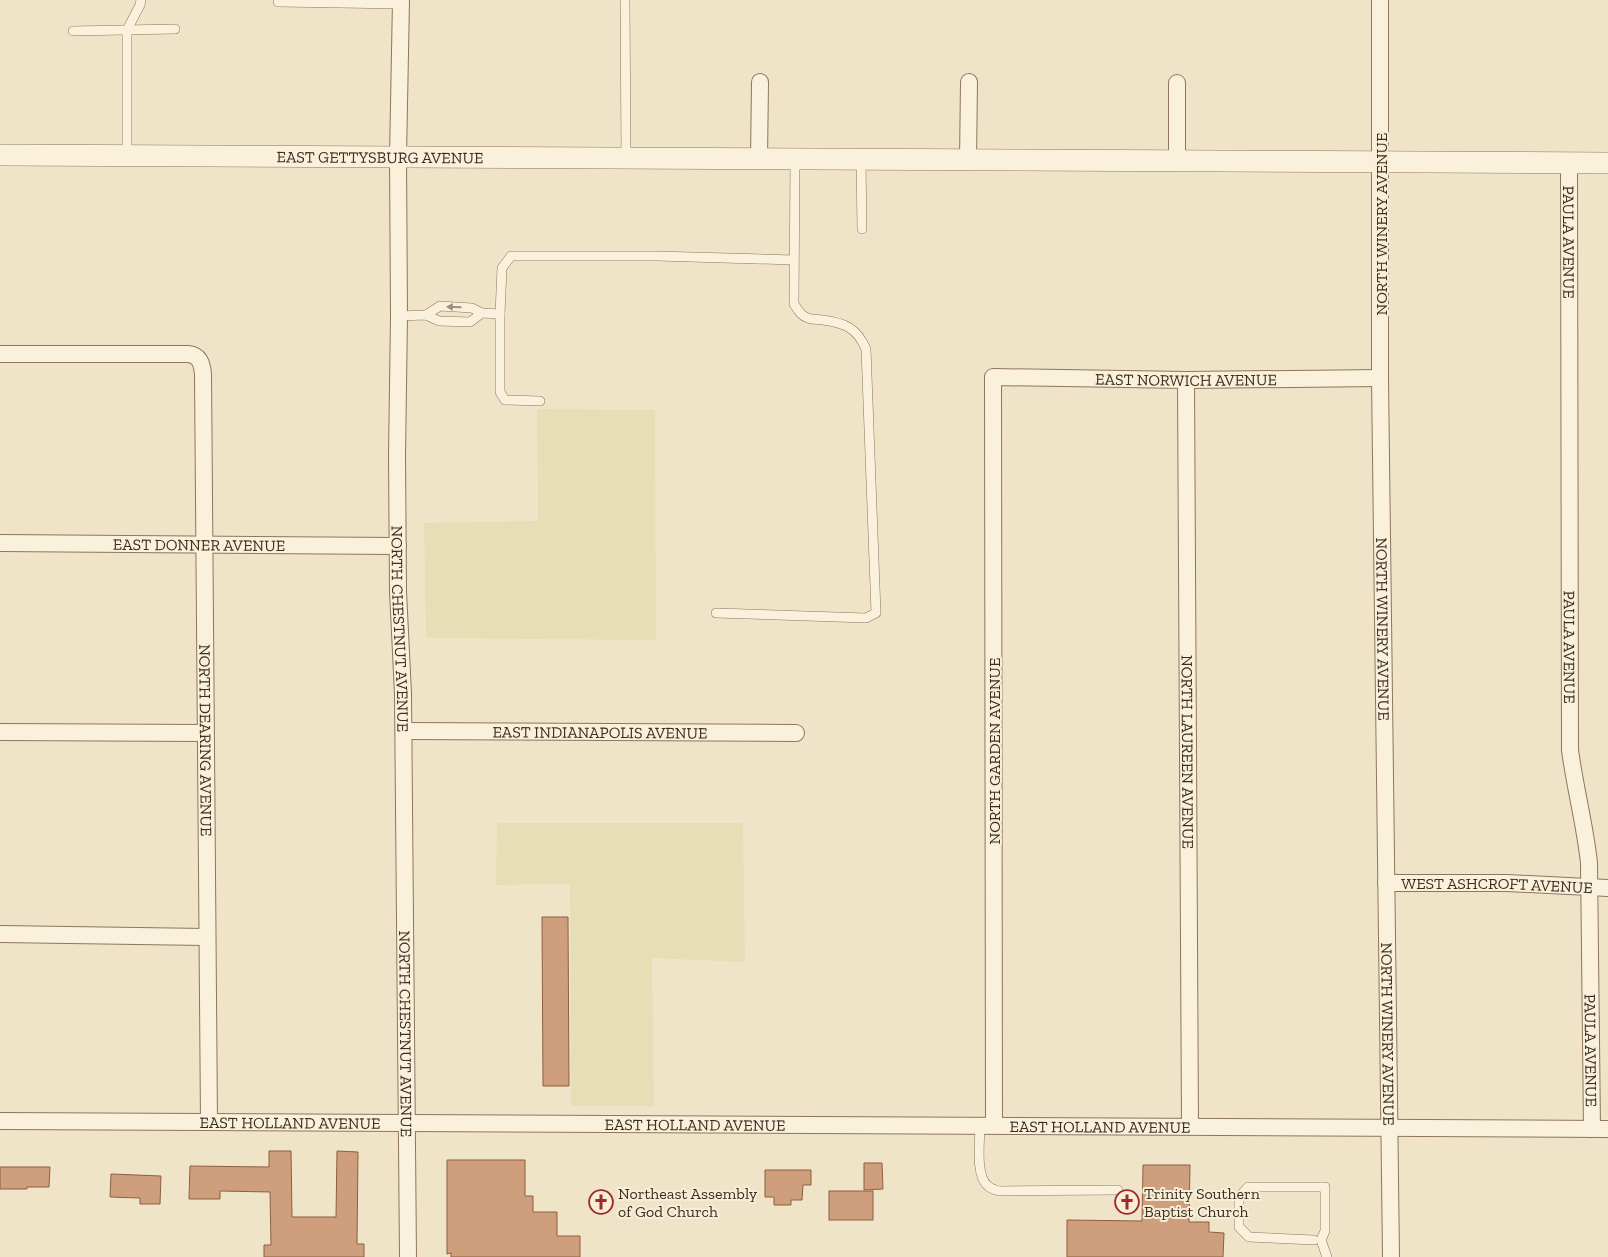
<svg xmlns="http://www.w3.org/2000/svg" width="1608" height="1257" viewBox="0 0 1608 1257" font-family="'Zilla Slab',serif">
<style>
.farmland{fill:#e6deb5}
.building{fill:#cf9f7d;stroke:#8d5f41}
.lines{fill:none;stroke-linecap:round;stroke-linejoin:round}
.service-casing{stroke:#8d765c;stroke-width:10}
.minor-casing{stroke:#8d765c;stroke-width:18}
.tertiary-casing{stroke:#8d765c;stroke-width:22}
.service{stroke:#faf1dc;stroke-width:9}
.minor{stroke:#faf1dc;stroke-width:16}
.tertiary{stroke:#faf1dc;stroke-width:21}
.oneway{fill:#9c907e}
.labels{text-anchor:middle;stroke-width:4;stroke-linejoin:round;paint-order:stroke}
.street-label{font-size:16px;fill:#3d2e20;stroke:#f7eed8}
.poi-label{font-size:16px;fill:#3d2e20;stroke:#f7eed8;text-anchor:start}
</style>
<rect width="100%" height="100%" fill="#f0e4c8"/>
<!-- farmland -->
<g class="farmland">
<polygon points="537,409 655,410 656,640 426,638 424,523 538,521"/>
<polygon points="497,823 743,823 745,962 652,958 654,1106 571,1106 570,884 496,885"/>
</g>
<!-- building -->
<g class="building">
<polygon points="542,917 568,917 569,1086 543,1086"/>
<polygon points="269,1151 291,1151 292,1217 336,1217 337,1151 358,1152 357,1244 364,1244 364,1257 264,1257 264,1245 271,1245 270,1192 220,1191 220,1199 189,1199 190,1166 269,1167"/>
<polygon points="447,1160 525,1160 525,1196 533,1196 533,1212 557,1212 557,1236 580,1236 580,1257 451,1257 451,1253 447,1254"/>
<polygon points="864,1163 882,1163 883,1189 864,1190"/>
<polygon points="1143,1165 1190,1165 1189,1222 1209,1222 1209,1232 1224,1233 1223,1257 1067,1257 1067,1220 1142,1221"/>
<polygon points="0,1167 50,1167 49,1187 27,1187 27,1189 0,1189"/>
<polygon points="765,1170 811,1170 811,1185 803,1185 802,1200 791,1200 791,1205 774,1205 774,1197 765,1197"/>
<polygon points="111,1174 161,1176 160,1204 140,1204 140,1198 110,1197"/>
<rect x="829" y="1191" width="44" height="29"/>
</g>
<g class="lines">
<!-- service casing -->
<g class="service-casing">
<g id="service">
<polyline points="278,0 278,2 401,4"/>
<polyline points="625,0 626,158"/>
<polyline points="73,31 175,29"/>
<polyline points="127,155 127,30 140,5 141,0"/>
<polyline points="861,160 862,229"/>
<polyline points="500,314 500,392 505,400 540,401"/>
<polyline points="426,315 440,306 472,308 482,313 500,314 502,268 511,256 657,256 794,260"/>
<polyline points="399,316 426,315 439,321 470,322 482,313"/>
<path d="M716 613 866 618 876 613 866 349C857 328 845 323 823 320 819 319 812 320 808 318 801 316 798 310 794 304L795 160"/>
<path d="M980 1125C980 1140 975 1176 988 1186 991 1189 996 1190 999 1191L1118 1190"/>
<polyline points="1314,1240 1249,1237 1239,1227 1239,1197 1248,1187 1325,1187 1325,1231 1321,1240 1327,1257"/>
</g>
</g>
<!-- minor casing -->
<g class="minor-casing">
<g id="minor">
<path id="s1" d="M401 0 398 157 399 316 397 455 398 591 403 694 408 1257"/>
<path id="s2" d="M1380 0V378L1391 1257"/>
<polyline points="759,159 760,82"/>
<polyline points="968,161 969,82"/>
<polyline points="1177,162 1177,83"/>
<path id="s3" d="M1569 163 1570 750C1575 788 1585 825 1589 863L1592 1129"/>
<path id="s4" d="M0 354H188C200 355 202 364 203 374L209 1122"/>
<path id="s5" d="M1186 380 1190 1126"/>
<path id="s6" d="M0 543 398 546"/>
<path id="s7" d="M404 731 796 733"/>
<polyline points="0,732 205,733"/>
<path id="s8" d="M1386 883H1507L1608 888"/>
<polyline points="0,934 206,937"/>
<path id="s9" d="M0 1121 1608 1129"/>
<path id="s10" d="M994 1125 993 377 1186 380 1380 378"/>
</g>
</g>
<!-- tertiary casing -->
<g class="tertiary-casing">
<g id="tertiary">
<path id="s11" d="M0 155 1608 163"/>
</g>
</g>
<!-- service -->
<use href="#service" class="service"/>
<!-- minor -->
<use href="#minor" class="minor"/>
<!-- tertiary -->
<use href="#tertiary" class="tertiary"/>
</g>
<!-- one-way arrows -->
<defs><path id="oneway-solid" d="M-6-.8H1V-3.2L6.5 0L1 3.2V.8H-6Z" transform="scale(1.25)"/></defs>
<use class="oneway" href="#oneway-solid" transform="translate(454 307) rotate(-178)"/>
<!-- icons -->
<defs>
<g id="church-ring" transform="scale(1.25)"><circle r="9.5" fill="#f7eed8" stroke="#9e2a2b" stroke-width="1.5"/><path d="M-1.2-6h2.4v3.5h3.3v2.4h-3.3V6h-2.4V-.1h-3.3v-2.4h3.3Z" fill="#9e2a2b"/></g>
</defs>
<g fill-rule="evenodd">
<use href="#church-ring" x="601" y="1202"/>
<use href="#church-ring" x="1127" y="1202"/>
</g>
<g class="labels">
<!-- street labels -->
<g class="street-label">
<text dy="6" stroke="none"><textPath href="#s11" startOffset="380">EAST GETTYSBURG AVENUE</textPath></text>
<text transform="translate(1381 224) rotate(-90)" y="6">NORTH WINERY AVENUE</text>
<text dy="6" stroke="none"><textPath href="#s3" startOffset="79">PAULA AVENUE</textPath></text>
<text dy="6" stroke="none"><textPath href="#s10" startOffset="941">EAST NORWICH AVENUE</textPath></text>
<text dy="6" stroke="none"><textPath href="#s6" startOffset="199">EAST DONNER AVENUE</textPath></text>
<text dy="6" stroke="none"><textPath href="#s1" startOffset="629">NORTH CHESTNUT AVENUE</textPath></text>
<text dy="6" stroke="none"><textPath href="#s2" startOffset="629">NORTH WINERY AVENUE</textPath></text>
<text dy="6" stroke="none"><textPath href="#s3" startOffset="484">PAULA AVENUE</textPath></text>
<text dy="6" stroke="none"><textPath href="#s7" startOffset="196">EAST INDIANAPOLIS AVENUE</textPath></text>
<text dy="6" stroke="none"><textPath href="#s4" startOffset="582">NORTH DEARING AVENUE</textPath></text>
<text transform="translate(994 751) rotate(-90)" y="6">NORTH GARDEN AVENUE</text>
<text dy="6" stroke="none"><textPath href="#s5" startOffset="372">NORTH LAUREEN AVENUE</textPath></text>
<text dy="6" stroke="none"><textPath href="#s8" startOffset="111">WEST ASHCROFT AVENUE</textPath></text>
<text dy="6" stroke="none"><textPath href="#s1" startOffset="1034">NORTH CHESTNUT AVENUE</textPath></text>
<text dy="6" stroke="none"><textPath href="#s2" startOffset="1034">NORTH WINERY AVENUE</textPath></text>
<text dy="6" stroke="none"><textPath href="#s3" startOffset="889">PAULA AVENUE</textPath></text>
<text dy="6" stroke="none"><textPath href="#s9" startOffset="290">EAST HOLLAND AVENUE</textPath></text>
<text dy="6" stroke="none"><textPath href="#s9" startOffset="695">EAST HOLLAND AVENUE</textPath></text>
<text dy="6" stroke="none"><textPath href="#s9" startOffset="1100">EAST HOLLAND AVENUE</textPath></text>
</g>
<!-- poi labels -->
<g class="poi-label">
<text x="618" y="1199">Northeast Assembly<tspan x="618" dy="18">of God Church</tspan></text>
<text x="1144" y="1199">Trinity Southern<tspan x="1144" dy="18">Baptist Church</tspan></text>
</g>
</g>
</svg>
